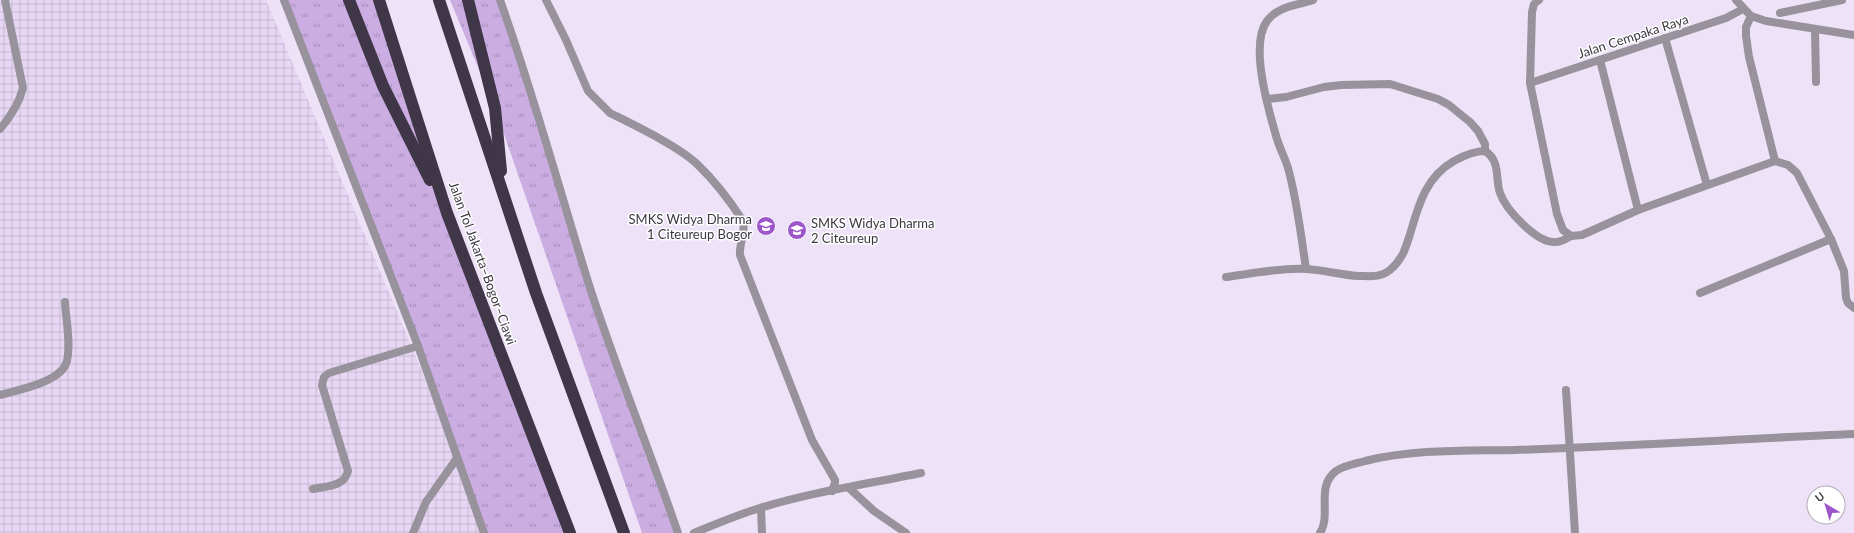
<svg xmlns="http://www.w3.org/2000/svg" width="1854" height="533" viewBox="0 0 1854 533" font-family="Lato,sans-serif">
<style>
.industrial{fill:url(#industrial-grid)}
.grass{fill:url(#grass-tufts)}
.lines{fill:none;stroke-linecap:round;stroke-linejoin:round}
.service{stroke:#97929b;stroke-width:8}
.minor{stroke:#97929b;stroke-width:8}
.tertiary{stroke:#97929b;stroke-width:8}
.motorway{stroke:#3f3647;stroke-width:12}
.labels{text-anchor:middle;stroke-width:3;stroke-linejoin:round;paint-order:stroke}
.street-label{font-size:13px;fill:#3c3840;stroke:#fff}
.poi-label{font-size:13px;fill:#3c3840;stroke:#fff;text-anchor:end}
</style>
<defs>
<pattern id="industrial-grid" width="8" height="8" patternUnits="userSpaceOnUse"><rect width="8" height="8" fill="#e7d7f4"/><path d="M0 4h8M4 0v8" fill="none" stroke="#c7b9d2"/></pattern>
<pattern id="grass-tufts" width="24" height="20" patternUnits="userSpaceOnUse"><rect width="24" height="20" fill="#cbade2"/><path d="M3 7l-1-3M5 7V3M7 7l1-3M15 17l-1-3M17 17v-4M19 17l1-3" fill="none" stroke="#a68eb9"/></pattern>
</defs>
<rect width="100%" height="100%" fill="#eee2f8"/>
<!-- industrial -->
<polygon class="industrial" points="0,0 266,0 490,533 0,533"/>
<!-- grass -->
<g class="grass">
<polygon points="285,0 379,0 447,213 570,533 484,533"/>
<polygon points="450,0 501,0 624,387 678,533 642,533 495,108"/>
</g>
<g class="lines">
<!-- service -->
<g class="service">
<polyline points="1267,99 1286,97 1324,87 1341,85 1390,84 1438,99 1449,105 1470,122 1478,131 1485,144 1485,151"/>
<path d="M0 129C11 116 19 104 23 88L5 0"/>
<path d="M1306 269C1301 235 1297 200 1288 168 1285 158 1280 149 1277 139 1269 112 1249 45 1267 21 1278 6 1296 6 1313 0"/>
<path d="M1226 277C1249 274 1284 267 1307 269 1324 270 1341 275 1358 276 1370 276 1380 278 1390 270 1403 259 1406 247 1411 231 1419 203 1427 176 1454 161 1463 156 1475 151 1485 151 1501 161 1495 179 1500 193 1506 210 1536 242 1554 242 1560 243 1566 239 1571 236"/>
<polyline points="1566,390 1575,533"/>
<path d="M0 395C18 390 62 382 67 361 71 343 66 320 65 302"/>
<path d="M1320 533C1332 515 1315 487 1336 471 1345 465 1355 464 1365 461 1414 449 1465 451 1515 450 1628 446 1741 439 1854 434"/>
</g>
<!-- minor -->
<g class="minor">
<polyline points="284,0 418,346 484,533"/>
<path d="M500 0C534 95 560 192 590 288 617 371 650 451 678 533"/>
<path d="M546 0 566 40 588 91 610 113C634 125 678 146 697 164 715 181 730 201 743 221 746 232 739 243 740 255L812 440 835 480V483L832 491"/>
<polyline points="1539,0 1534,4 1532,12 1530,83 1557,214 1563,230 1571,236 1582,235 1638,210 1775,161 1749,57 1746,36 1746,27 1751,16"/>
<polyline points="1780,13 1842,0"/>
<polyline points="1815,29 1816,82"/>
<polyline points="1665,38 1707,185"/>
<polyline points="1600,60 1638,210"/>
<polyline points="1530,83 1726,18 1743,9"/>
<polyline points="1775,161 1788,165 1797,173 1831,239 1844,271 1846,298 1848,303 1854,308"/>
<polyline points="1700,293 1831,239"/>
<polyline points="849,488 874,511 906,533"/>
<path d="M313 489C327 486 344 487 348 471L322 385 324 377 329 373 418 346"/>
<polyline points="761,508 762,533"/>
<polyline points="413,533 426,502 457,458"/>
<path d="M694 533C716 524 737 515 760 508 812 492 867 484 921 473"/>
</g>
<!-- tertiary -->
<polyline class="tertiary" points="1736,0 1751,16 1766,21 1854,35"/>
<!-- motorway -->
<g class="motorway">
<polyline points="349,0 383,86 430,180"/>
<polyline points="379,0 447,213 570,533"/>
<polyline points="439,0 536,293 624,533"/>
<polyline points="468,0 495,108 501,171"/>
</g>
</g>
<!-- icons -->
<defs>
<g id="school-disc" transform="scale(1)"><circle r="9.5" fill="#9c56ca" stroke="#fff"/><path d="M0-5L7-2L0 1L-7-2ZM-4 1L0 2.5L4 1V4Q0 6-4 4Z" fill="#fff"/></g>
</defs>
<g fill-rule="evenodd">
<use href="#school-disc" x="766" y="226"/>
<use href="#school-disc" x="797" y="230"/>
</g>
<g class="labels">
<!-- street labels -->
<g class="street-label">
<text transform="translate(1633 36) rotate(-18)" y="5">Jalan Cempaka Raya</text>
<text transform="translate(483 263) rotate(70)" y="5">Jalan Tol Jakarta–Bogor–Ciawi</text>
</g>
<!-- poi labels -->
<g class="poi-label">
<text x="752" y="224">SMKS Widya Dharma<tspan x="752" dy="15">1 Citeureup Bogor</tspan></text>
<text x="811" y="228" text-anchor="start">SMKS Widya Dharma<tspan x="811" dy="15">2 Citeureup</tspan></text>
</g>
</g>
<!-- north arrow -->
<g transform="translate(1826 505) rotate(322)"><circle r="19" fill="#ffffff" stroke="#b1afb3"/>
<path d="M0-3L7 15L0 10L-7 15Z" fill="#9c56ca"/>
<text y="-6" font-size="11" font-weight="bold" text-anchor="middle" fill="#3c3840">U</text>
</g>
</svg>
